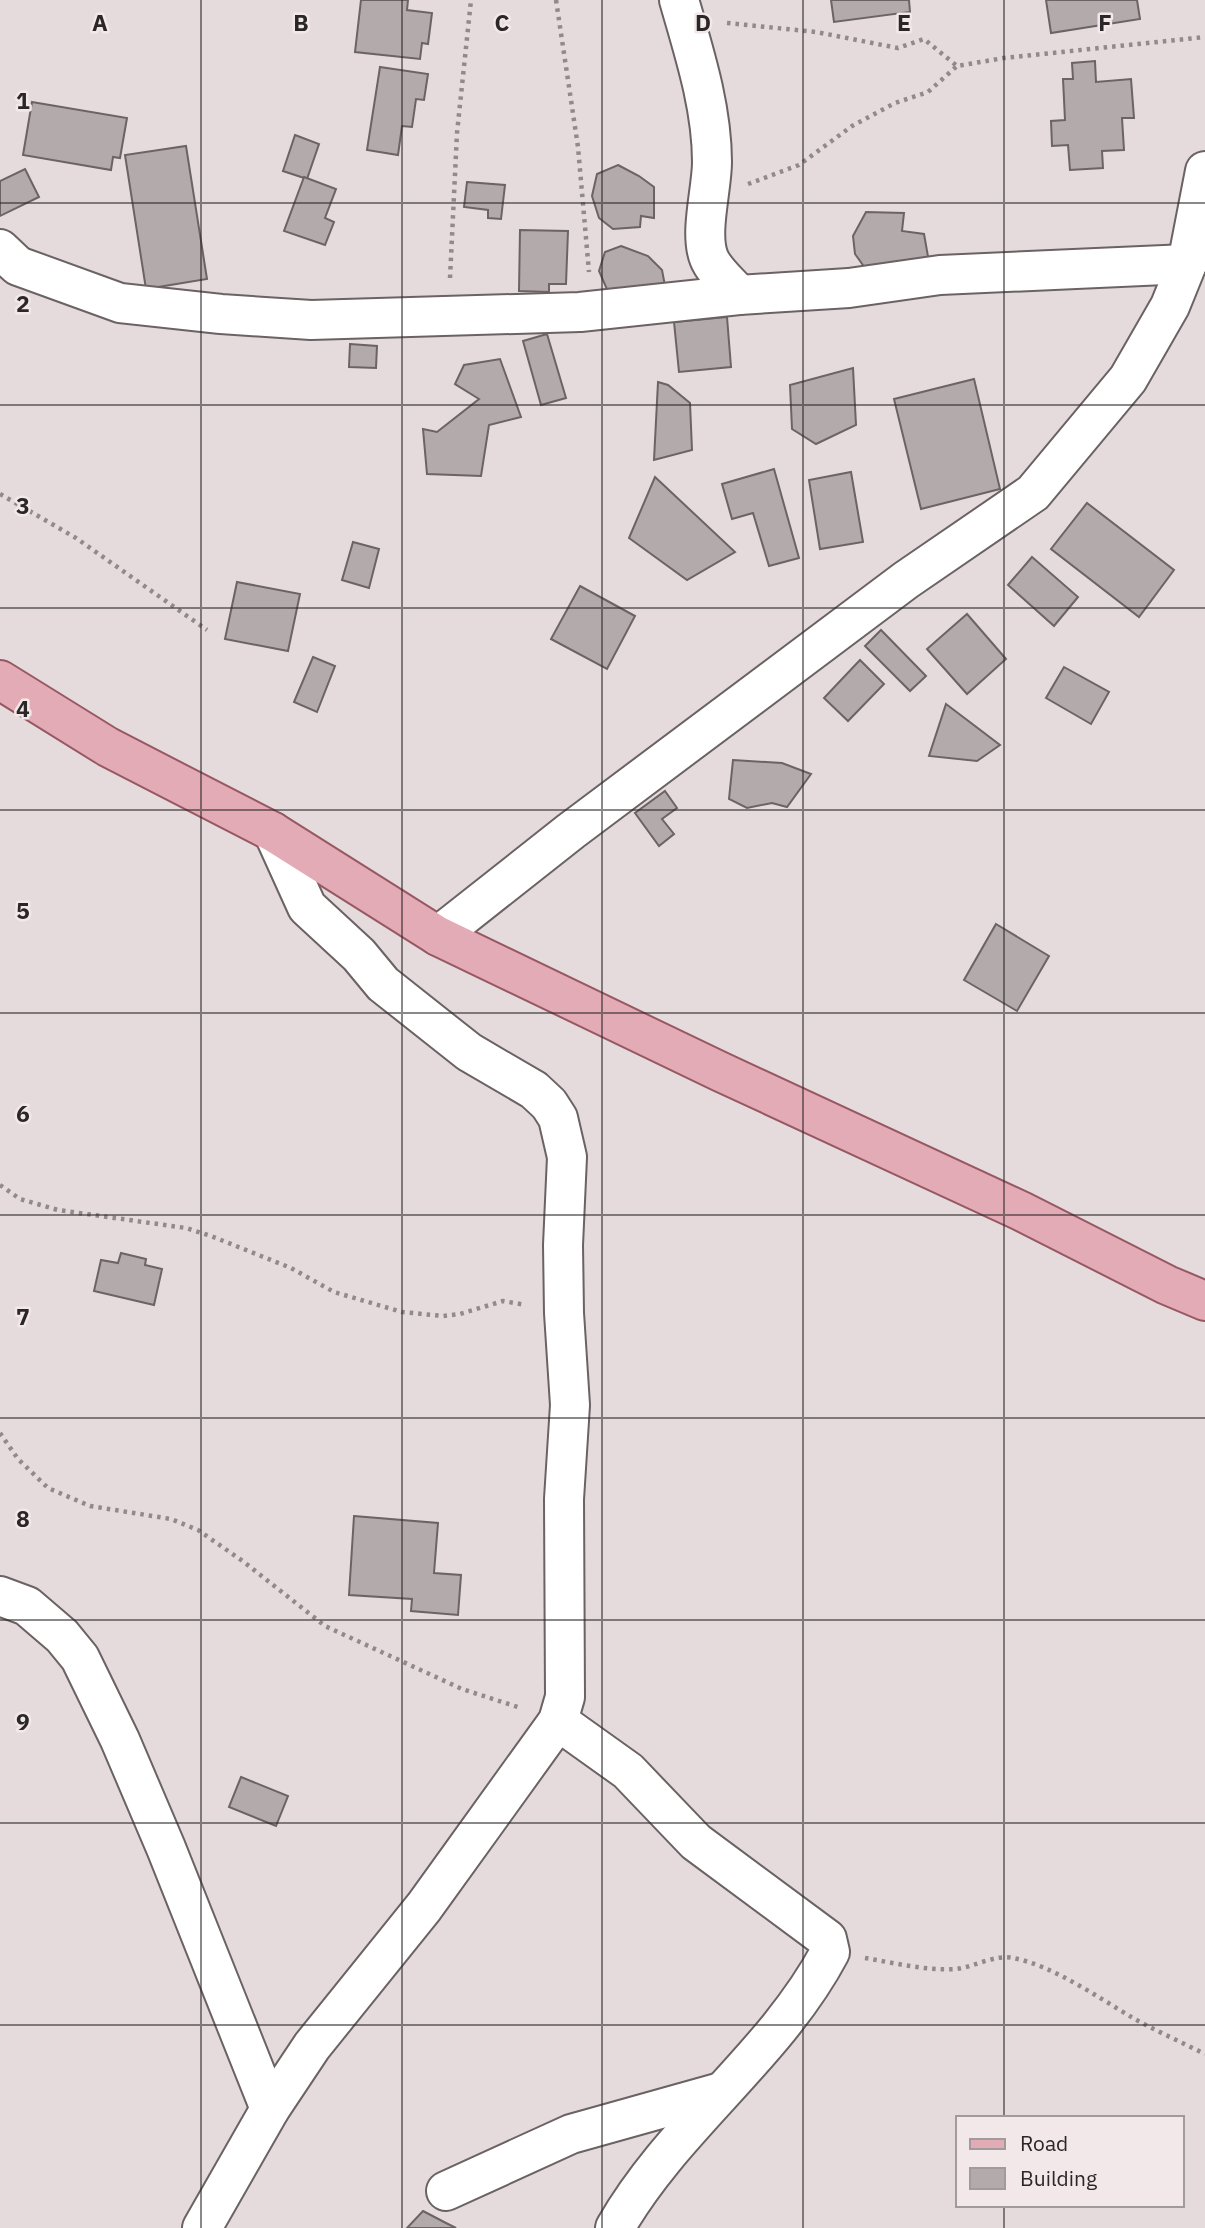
<svg xmlns="http://www.w3.org/2000/svg" width="1205" height="2228" viewBox="0 0 1205 2228" font-family="'IBM Plex Sans',sans-serif">
<style>
.building{fill:#b3aaab;stroke:#6c6364;stroke-width:2}
.lines{fill:none;stroke-linecap:round;stroke-linejoin:round}
.minor-casing{stroke:#6a6263;stroke-width:42}
.major-casing{stroke:#975863;stroke-width:42}
.path{stroke:#91898a;stroke-width:4.5;stroke-dasharray:3.5 5;stroke-linecap:butt}
.minor{stroke:#fff;stroke-width:38}
.major{stroke:#e3abb5;stroke-width:38}
.grid{fill:none;stroke:#2b2728;stroke-width:2;stroke-opacity:0.55}
.grid-label{font-size:23px;text-anchor:middle;font-weight:bold;fill:#2b2728;stroke:#f2e8e9;stroke-width:5;stroke-linejoin:round;paint-order:stroke}
</style>
<rect width="100%" height="100%" fill="#e5dbdc"/>
<!-- building -->
<g class="building">
<polygon points="361,0 408,0 407,10 432,13 428,44 422,43 420,59 355,52"/>
<polygon points="831,0 909,0 910,12 834,22"/>
<polygon points="1046,0 1137,0 1140,19 1051,33"/>
<polygon points="1095,61 1096,82 1131,79 1134,118 1122,118 1124,150 1102,151 1103,168 1070,170 1068,145 1052,146 1051,121 1065,120 1063,79 1073,79 1072,63"/>
<polygon points="380,67 428,74 424,100 416,99 412,127 402,126 398,155 367,150"/>
<polygon points="32,102 127,118 120,158 113,157 111,170 23,155"/>
<polygon points="295,135 319,144 307,179 283,171"/>
<polygon points="186,146 207,279 146,289 125,155"/>
<polygon points="618,165 639,176 654,187 654,218 641,216 640,227 613,229 599,218 592,196 597,174"/>
<polygon points="25,169 39,197 0,216 0,181"/>
<polygon points="304,177 336,189 325,218 334,222 325,245 284,231"/>
<polygon points="467,182 505,185 501,219 488,218 488,210 464,207"/>
<polygon points="866,212 904,213 902,231 924,234 929,262 865,268 855,254 853,236"/>
<polygon points="520,230 568,231 566,284 549,284 549,292 519,291"/>
<polygon points="621,246 648,256 662,270 666,291 609,294 599,271 605,252"/>
<polygon points="727,317 731,367 679,372 674,322"/>
<polygon points="547,334 566,398 541,405 523,341"/>
<polygon points="350,344 377,346 376,368 349,367"/>
<polygon points="500,359 521,417 489,425 481,476 427,474 423,429 437,432 479,399 455,384 464,365"/>
<polygon points="853,368 856,425 816,444 792,429 790,385"/>
<polygon points="974,379 1000,489 921,509 894,399"/>
<polygon points="658,382 668,385 690,403 692,450 654,460"/>
<polygon points="774,469 799,558 769,566 753,513 732,519 722,484"/>
<polygon points="851,472 863,542 820,549 809,480"/>
<polygon points="655,477 735,552 687,580 629,538"/>
<polygon points="1087,503 1174,570 1139,617 1051,549"/>
<polygon points="353,542 379,549 369,588 342,580"/>
<polygon points="1032,557 1078,597 1054,626 1008,585"/>
<polygon points="237,582 300,594 288,651 225,639"/>
<polygon points="580,586 635,616 607,669 551,639"/>
<polygon points="967,614 1006,659 967,694 927,649"/>
<polygon points="881,630 926,676 910,691 865,646"/>
<polygon points="313,657 335,666 317,712 294,702"/>
<polygon points="860,660 884,684 848,721 824,698"/>
<polygon points="1064,667 1109,692 1091,724 1046,698"/>
<polygon points="946,704 1000,745 977,761 929,756"/>
<polygon points="733,760 782,763 811,774 787,807 772,803 747,808 729,799"/>
<polygon points="665,791 677,808 662,819 674,834 659,846 635,813"/>
<polygon points="996,924 1049,956 1017,1011 964,980"/>
<polygon points="121,1253 146,1259 145,1265 162,1269 154,1305 94,1291 101,1260 118,1263"/>
<polygon points="354,1516 438,1523 434,1573 461,1575 458,1615 411,1611 412,1599 349,1595"/>
<polygon points="241,1777 288,1796 276,1826 229,1807"/>
<polygon points="423,2211 446,2223 456,2228 407,2228"/>
</g>
<g class="lines">
<!-- minor casing -->
<g class="minor-casing">
<g id="minor">
<path d="M679 0C694 52 712 107 712 162 712 189 699 233 709 258 714 271 730 284 739 295"/>
<polyline points="0,249 18,266 120,303 221,314 311,320 580,312 739,295 849,288 940,275 1187,264"/>
<polyline points="438,936 571,831 906,580 1033,493 1128,379 1170,306 1187,264 1205,171"/>
<polyline points="0,1596 27,1606 62,1636 80,1658 120,1740 166,1848 270,2109"/>
<path d="M558 1721 628 1771 696 1842 827 1939 830 1952C775 2056 673 2126 615 2228"/>
<polyline points="446,2191 571,2134 721,2092"/>
<polyline points="202,2228 270,2109 312,2046 424,1907 558,1721 565,1697 564,1499 570,1405 564,1313 563,1245 567,1157 558,1118 549,1104 534,1090 469,1052 383,984 359,955 307,907 273,832"/>
</g>
</g>
<!-- major casing -->
<g class="major-casing">
<polyline id="major" points="0,680 108,747 273,832 438,936 721,1072 1021,1211 1167,1285 1205,1301"/>
</g>
<!-- path -->
<g class="path">
<polyline points="556,0 578,147 589,272"/>
<polyline points="727,23 816,32 898,48 924,39 957,66 1004,58 1205,37"/>
<polyline points="748,184 799,165 852,126 895,103 928,92 957,66"/>
<polyline points="450,278 457,133 471,0"/>
<polyline points="0,494 76,538 207,630"/>
<polyline points="0,1185 20,1199 58,1210 186,1228 211,1236 291,1268 334,1292 402,1312 443,1316 460,1314 503,1301 526,1305"/>
<polyline points="0,1433 18,1459 48,1488 90,1506 171,1519 198,1530 244,1562 325,1626 462,1689 521,1708"/>
<path d="M865 1958C895 1963 926 1971 956 1969 974 1967 995 1954 1013 1958 1052 1965 1099 1998 1133 2018 1156 2031 1181 2042 1205 2054"/>
</g>
<!-- minor -->
<use href="#minor" class="minor"/>
<!-- major -->
<use href="#major" class="major"/>
</g>
<!-- grid -->
<path class="grid" d="M201 0V2228M402 0V2228M602 0V2228M803 0V2228M1004 0V2118M0 203H1205M0 405H1205M0 608H1205M0 810H1205M0 1013H1205M0 1215H1205M0 1418H1205M0 1620H1205M0 1823H1205M0 2025H1205M1004 2205V2228"/>
<g class="grid-label">
<text x="100" y="31">A</text>
<text x="301" y="31">B</text>
<text x="502" y="31">C</text>
<text x="703" y="31">D</text>
<text x="904" y="31">E</text>
<text x="1105" y="31">F</text>
<text x="23" y="109">1</text>
<text x="23" y="312">2</text>
<text x="23" y="514">3</text>
<text x="23" y="717">4</text>
<text x="23" y="919">5</text>
<text x="23" y="1122">6</text>
<text x="23" y="1325">7</text>
<text x="23" y="1527">8</text>
<text x="23" y="1730">9</text>
</g>
<!-- legend -->
<rect x="956" y="2116" width="228" height="91" fill="#f2e8e9" stroke="#a29b9c" stroke-width="2"/>
<rect x="970" y="2139" width="35" height="10" fill="#e3abb5" stroke="#a29b9c" stroke-width="2"/>
<text x="1020" y="2151" font-size="21" fill="#2b2728">Road</text>
<rect x="970" y="2168" width="35" height="21" fill="#b3aaab" stroke="#a29b9c" stroke-width="2"/>
<text x="1020" y="2186" font-size="21" fill="#2b2728">Building</text>
</svg>
